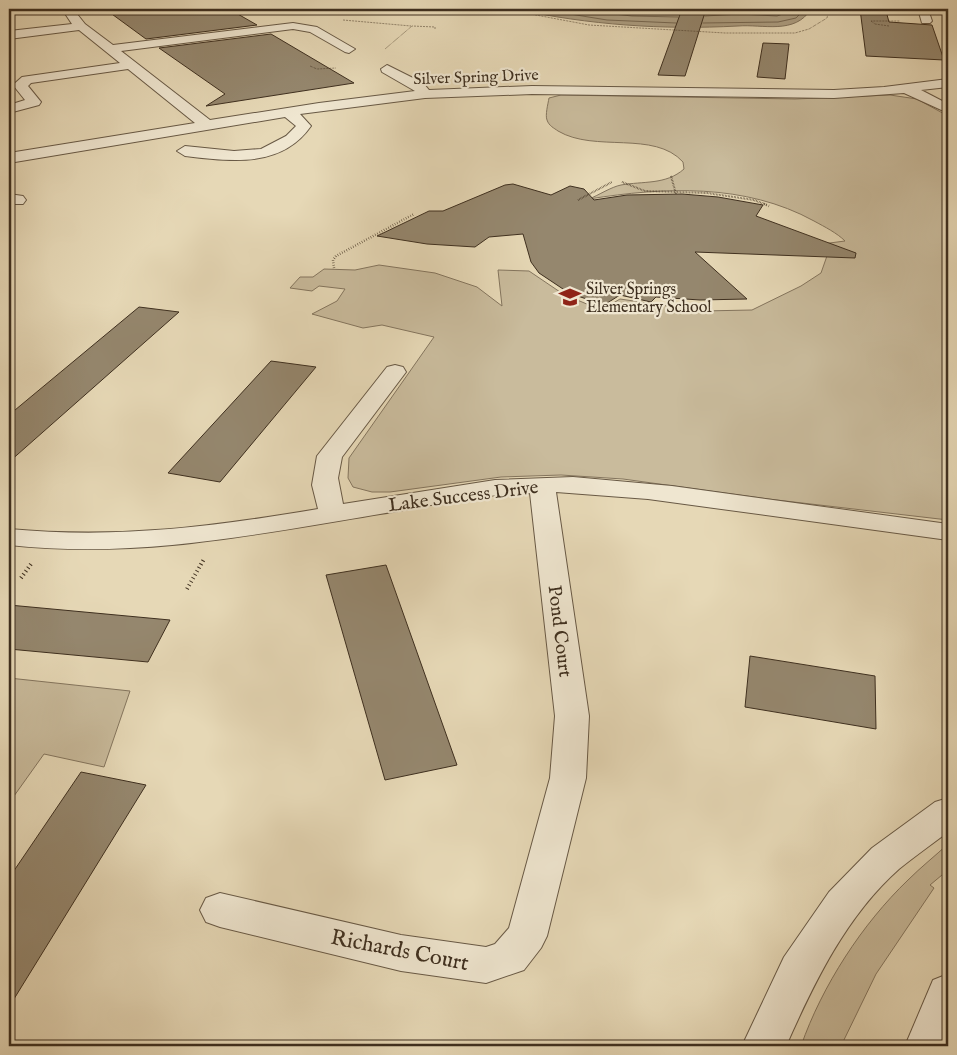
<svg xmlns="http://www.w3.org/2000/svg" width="957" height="1055" viewBox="0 0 957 1055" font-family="'IM FELL English',serif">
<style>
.green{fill:#c9bb9c;stroke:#84755e}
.water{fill:#ad9f83;stroke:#81725b}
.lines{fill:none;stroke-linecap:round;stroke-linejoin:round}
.shore{stroke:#766751;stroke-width:1}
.building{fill:#95876e;stroke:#3e2f1f}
.minor-casing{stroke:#685945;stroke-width:2}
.path-far3{stroke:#3e2f1f;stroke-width:1;stroke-dasharray:0.5 1;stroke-linecap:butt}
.path-far2{stroke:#3e2f1f;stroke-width:2;stroke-dasharray:0.5 1;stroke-linecap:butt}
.path-far1{stroke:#3e2f1f;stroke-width:2.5;stroke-dasharray:0.5 2;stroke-linecap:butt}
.path{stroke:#3e2f1f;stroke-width:4;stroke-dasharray:1 3;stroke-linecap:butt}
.minor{fill:#efe6d0;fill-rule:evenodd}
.labels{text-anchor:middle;stroke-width:4.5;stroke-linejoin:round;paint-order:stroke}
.far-street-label{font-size:16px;fill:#3e2f1f;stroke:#efe6d0}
.far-poi-label{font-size:16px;fill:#3e2f1f;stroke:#efe6d0;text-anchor:start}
.street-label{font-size:19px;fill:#3e2f1f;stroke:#efe6d0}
.near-street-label{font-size:22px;fill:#3e2f1f;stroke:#efe6d0}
</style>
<rect width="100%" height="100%" fill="#e6d8b6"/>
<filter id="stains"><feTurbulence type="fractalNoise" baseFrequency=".004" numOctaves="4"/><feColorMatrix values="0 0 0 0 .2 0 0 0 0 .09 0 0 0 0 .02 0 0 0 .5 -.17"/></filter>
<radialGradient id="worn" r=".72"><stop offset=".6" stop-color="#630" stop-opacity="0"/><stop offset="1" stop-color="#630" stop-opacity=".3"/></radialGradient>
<!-- green -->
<g class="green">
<path d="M561 95 795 99 890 95 917 99 948 116V520L768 499 623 479 561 475 501 477 390 492H372L353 487 348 478 349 458 434 337 382 325 363 328 312 314 337 301 345 289 319 286 312 291 290 288 300 277H313L324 269 355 270 379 265 435 273 477 287 502 306 498 270 529 271 563 294 601 310 620 299 702 311 752 310 801 286 821 273 828 253 822 244 845 241C837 233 825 227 814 221 745 183 664 187 589 199 599 195 611 187 621 185 643 181 666 185 684 169L683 162C654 130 595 153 558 131 554 128 549 126 547 120 545 115 548 104 549 98Z"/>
<polygon points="9,678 130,691 104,767 44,754 9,803"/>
<path d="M948 844V870L930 885 934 888 876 974 841 1046H801C822 986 862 924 908 880 921 867 935 856 948 844Z"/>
</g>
<!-- water -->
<path class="water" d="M515 9H811C795 35 763 24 738 26 662 30 590 25 515 9Z"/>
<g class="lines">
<!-- shore -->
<g class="shore">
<polyline points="539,9 607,20 676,23"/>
<polyline points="569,9 632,16 678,17"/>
<polyline points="705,16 740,14 777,16 797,9"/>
<polyline points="703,23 778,22 796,18 805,9"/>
</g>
</g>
<!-- building -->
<g class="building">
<polygon points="105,9 229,9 257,25 146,39"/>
<polygon points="682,9 706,9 685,76 658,75"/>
<polygon points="860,9 886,11 889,22 932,25 944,60 866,56"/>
<polygon points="271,34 354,83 206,106 225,94 159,48"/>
<polygon points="763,43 789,44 785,79 757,77"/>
<polygon points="513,184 551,195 570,186 584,189 594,200 627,195 682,194 718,197 763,205 756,216 856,253 855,258 695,252 747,299 700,300 656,297 651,302 620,295 604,305 569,293 539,273 531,262 523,234 489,237 475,247 427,244 377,236 429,211 443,211 505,185"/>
<polygon points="139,307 179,312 9,462 9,415"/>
<polygon points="271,361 316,367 220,482 168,473"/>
<polygon points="386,565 457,765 385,780 326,575"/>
<polygon points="9,605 170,620 148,662 9,649"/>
<polygon points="750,656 875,676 876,729 745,707"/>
<polygon points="81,772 146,785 9,1007 9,878"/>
</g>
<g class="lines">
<!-- minor casing -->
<g class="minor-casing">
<g id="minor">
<path d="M62 9H73L85 24 113 45 293 23 317 27 355 49 349 53 345 52 310 32 293 29 121 51 210 120 319 103 415 91 382 72 381 69 387 65 423 83 429 90 532 86 834 90 884 87 948 79V87L921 90 948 104V113L904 93 834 98 532 94 425 98 300 114 311 126C281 169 230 161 185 156L177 151 185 146 234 151 261 149 286 136 296 126 285 117 9 163V153L195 123 128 69 31 83 28 86 41 102 39 105 9 113V105L25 100 13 85 22 77 120 63 79 30 9 39V31L72 24Z"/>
<polygon points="918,9 928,9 932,21 930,23 922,23"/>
<polygon points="931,9 948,9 948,12 937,12"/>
<polygon points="9,194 23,196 26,200 23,204 9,204"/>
<path d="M395 365 403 367 406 372 342 457 338 478 343 504 495 480 573 477 672 486 948 524V540L648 499 556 492 589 716 586 778 547 936 541 948 524 970 486 983 401 971 220 927 206 922 200 910 206 898 220 893 401 935 486 947 495 944 509 928 550 778 555 716 530 493C480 494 429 506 380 514 253 535 138 559 9 545V529C118 539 211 527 318 509L312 485 317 456 387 367Z"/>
<path d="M948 798V832C932 844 915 856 899 869 846 916 814 983 786 1046H742L784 957 829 892 872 848 935 802Z"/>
<polygon points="948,974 948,1046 905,1046 933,980"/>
</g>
</g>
<!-- path-far3 -->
<g class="path-far3">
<polyline points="504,9 589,25 725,33 795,33 809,29 827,18 829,9"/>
<polyline points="343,20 411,26"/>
<polyline points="889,26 875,24 871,21 900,21"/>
<polyline points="385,49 412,26 435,27 435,29"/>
<polyline points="310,66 317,69 336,68"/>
</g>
<!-- path-far2 -->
<g class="path-far2">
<polyline points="671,176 676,194"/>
<polyline points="622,182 645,191 707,193 754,200 767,205"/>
<polyline points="578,200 612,182"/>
</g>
<!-- path-far1 -->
<g class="path-far1">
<polyline points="764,204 769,206"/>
<polyline points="334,268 333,260 336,256 414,214"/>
</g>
<!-- path -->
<g class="path">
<polyline points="21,578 31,564"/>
<polyline points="187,589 204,559"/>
</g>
<!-- minor -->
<use href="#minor" class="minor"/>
</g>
<!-- icons -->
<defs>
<g id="school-bare" transform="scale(1.725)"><path d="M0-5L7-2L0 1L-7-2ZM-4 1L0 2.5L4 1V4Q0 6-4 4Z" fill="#8f2418" stroke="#efe6d0" stroke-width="2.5" paint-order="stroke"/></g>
</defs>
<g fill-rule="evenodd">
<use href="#school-bare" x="570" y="297"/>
</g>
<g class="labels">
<!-- far-street labels -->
<g class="far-street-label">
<text transform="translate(476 76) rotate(-2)" y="6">Silver Spring Drive</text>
</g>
<!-- far-poi labels -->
<g class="far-poi-label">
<text x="586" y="294">Silver Springs<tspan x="586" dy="18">Elementary School</tspan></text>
</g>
<!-- street labels -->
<g class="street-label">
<text transform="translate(463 495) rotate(-7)" y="7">Lake Success Drive</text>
<text transform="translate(561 631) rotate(83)" y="7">Pond Court</text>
</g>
<!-- near-street labels -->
<g class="near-street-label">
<text transform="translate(400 949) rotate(11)" y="8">Richards Court</text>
</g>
</g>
<!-- margin -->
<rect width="957" height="1055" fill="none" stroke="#e6d8b6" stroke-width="30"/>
<rect x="10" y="10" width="937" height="1035" fill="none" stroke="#3e2f1f" stroke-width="2.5"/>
<rect x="15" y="15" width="927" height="1025" fill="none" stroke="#3e2f1f"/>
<rect width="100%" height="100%" filter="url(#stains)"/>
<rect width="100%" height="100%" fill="url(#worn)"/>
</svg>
